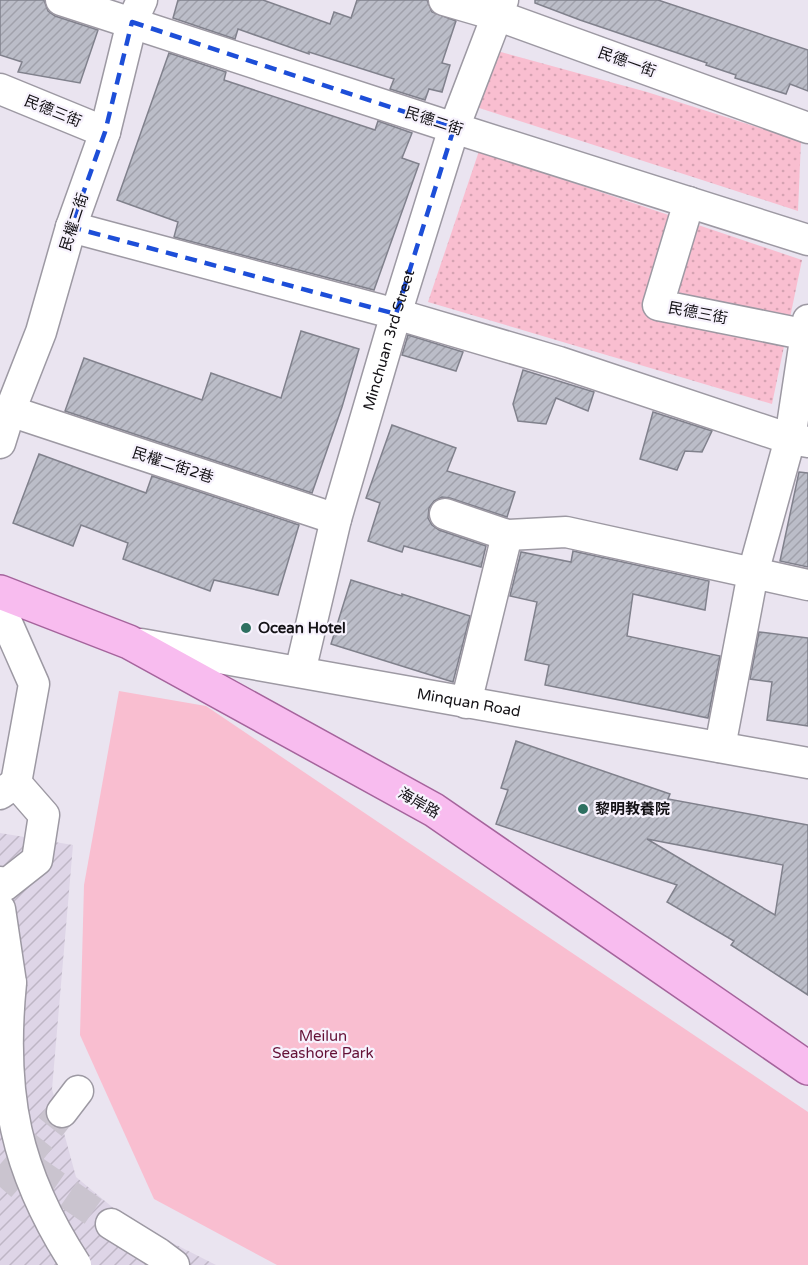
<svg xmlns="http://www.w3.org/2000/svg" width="808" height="1265" viewBox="0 0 808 1265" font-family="'Varela Round','Noto Sans TC',sans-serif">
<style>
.industrial{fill:url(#industrial-furrows)}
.grass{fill:url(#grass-dots)}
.park{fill:#f9bed0}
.building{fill:url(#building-hatch);stroke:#80818c;stroke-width:1.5;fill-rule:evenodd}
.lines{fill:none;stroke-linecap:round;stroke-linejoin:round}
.minor-tunnel{stroke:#cac4cf;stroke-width:30;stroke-dasharray:30 15;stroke-linecap:butt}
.minor-casing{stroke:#9d99a3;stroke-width:33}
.major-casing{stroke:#a5649c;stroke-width:36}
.minor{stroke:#fff;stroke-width:30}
.major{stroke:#f8bcef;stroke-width:33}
.minor-bridge-casing{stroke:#9d99a3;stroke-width:33;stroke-linecap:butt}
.minor-bridge{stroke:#fff;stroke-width:30}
.marked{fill:none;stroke:#1d4ed8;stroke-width:4.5;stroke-dasharray:12 8;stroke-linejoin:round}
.poi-dot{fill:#2e7061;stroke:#f7f2fd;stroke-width:2}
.labels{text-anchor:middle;stroke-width:4.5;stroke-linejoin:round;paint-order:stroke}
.street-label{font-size:15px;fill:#131115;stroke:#f7f2fd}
.poi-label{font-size:15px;font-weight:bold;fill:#131115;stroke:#f7f2fd;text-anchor:start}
.park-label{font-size:15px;fill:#651137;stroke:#f7f2fd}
</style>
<defs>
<pattern id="industrial-furrows" width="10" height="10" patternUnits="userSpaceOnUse" patternTransform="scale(1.5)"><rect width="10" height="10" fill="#ded5e7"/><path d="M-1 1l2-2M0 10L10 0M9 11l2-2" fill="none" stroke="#beb6c5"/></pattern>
<pattern id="grass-dots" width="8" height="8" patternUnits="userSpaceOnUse" patternTransform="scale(1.5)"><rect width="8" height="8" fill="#f9bed0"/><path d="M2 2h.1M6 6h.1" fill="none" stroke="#d5a2b2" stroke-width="1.8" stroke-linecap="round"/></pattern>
<pattern id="building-hatch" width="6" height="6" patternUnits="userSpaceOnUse" patternTransform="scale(1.5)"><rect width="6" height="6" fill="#bbbdc8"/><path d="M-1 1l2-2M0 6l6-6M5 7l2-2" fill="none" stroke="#a0a1ab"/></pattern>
</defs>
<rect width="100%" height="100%" fill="#eae4f0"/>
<!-- industrial -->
<polygon class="industrial" points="0,833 73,845 52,1089 76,1177 129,1221 216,1265 0,1265"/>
<!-- grass -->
<g class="grass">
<polygon points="490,49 647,92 801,141 798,211 470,105"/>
<polygon points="479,151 802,260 772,404 428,302"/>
</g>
<!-- park -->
<polygon class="park" points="119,691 206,706 808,1112 808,1265 277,1265 154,1199 80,1035 84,885"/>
<!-- building -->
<g class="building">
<polygon points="0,0 44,0 48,11 55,16 98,30 80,83 18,72 22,62 0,55"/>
<polygon points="178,0 263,0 330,24 334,12 351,18 357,0 427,0 432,12 456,21 442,63 450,65 442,92 429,89 425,100 390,89 394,79 309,52 309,54 238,29 235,39 173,18"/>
<polygon points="535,0 658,0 808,50 808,91 790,84 786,94 735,78 736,75 706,65 707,63 580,20 535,3"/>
<polygon points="169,53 226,72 224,80 375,130 378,121 412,133 402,158 419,164 374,290 174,237 178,222 117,200"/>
<polygon points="301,331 359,349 342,407 312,493 65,411 84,358 202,400 211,373 281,398"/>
<polygon points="408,335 463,352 456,371 402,355"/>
<polygon points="523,370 594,392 588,411 556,398 546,424 518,421 513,404"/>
<polygon points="653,412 712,431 702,452 685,451 677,470 640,459"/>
<polygon points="392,425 456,448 447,471 515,492 507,517 450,498 442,497 434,501 429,508 428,518 432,525 439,530 486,546 481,567 404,546 402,552 368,541 380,503 366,498"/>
<polygon points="39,454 146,493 152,476 299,525 278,595 214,580 210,591 123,559 128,543 81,525 73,546 13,523"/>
<polygon points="799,472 808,473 808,567 780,561"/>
<polygon points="573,551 709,581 705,610 633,594 627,636 720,656 708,718 545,685 549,665 525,660 537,602 510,596 521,552 571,562"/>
<polygon points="351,580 402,596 402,594 470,616 453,682 331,644"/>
<polygon points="759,632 808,638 808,726 767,720 772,682 750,679"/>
<path d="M516 741 670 794 668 799 808 825V995L731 945 734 941 667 902 677 885 496 824 508 790 501 788ZM647 839 783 865 775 915Z"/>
</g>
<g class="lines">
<!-- minor-tunnel -->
<g class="minor-tunnel">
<polyline points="22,1162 62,1112"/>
<polyline points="0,1187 22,1162 111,1224"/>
</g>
<!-- minor casing -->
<g class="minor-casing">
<g id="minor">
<polyline points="61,0 454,128 808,240"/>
<polyline points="444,0 499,16 808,128"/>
<polyline points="0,89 105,132"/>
<polyline points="689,202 658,305 808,335"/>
<polyline points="71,227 396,314 559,362 790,439 808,442"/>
<polyline points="10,411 336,519"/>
<polyline points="0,443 10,411 41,332 71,227 105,132 132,22 142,0"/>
<polyline points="445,514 507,535 566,532 808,585"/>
<polyline points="0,607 34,684 16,783"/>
<path id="s1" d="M141 644 808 763"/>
<path id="s2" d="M300 672 336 519 396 314 454 128 503 0"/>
<polyline points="466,703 507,535"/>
<polyline points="720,747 753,573 790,439 808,320"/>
<polyline points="0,794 16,783 44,815 37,860 4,886 0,882"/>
<polyline points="0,909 11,983"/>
<polyline points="62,1112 78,1091"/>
<polyline points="111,1224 158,1253 174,1265"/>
</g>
</g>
<!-- major casing -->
<g class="major-casing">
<polyline id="major" points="0,592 129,642 434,810 808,1068"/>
</g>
<!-- minor -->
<use href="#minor" class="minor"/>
<!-- major -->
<use href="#major" class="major"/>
<!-- minor-bridge casing -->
<g class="minor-bridge-casing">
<path id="minor-bridge" d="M11 983C0 1094 15 1171 76 1265"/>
</g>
<!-- minor-bridge -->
<use href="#minor-bridge" class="minor-bridge"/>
</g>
<!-- marked area -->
<path class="marked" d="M132 22 454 128 396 314 71 227 105 132Z"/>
<!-- markers -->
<g class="poi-dot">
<circle cx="246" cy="628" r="6"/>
<circle cx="583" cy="809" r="6"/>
</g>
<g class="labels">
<!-- street labels -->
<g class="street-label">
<text transform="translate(627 62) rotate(20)" y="5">民德一街</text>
<text transform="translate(53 111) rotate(22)" y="5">民德三街</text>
<text transform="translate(434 121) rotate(18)" y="5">民德二街</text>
<text transform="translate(74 222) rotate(-72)" y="5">民權二街</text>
<text transform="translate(698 313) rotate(11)" y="5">民德三街</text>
<text dy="5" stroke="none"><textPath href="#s2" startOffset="344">Minchuan 3rd Street</textPath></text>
<text transform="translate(173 465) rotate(18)" y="5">民權二街2巷</text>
<text dy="5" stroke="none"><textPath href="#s1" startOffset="333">Minquan Road</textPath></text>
<text transform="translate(419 803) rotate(30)" y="5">海岸路</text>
</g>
<!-- poi labels -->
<g class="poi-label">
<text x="258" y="633">Ocean Hotel</text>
<text x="595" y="814">黎明教養院</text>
</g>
<!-- park labels -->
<g class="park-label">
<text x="323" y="1041">Meilun<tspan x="323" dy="17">Seashore Park</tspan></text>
</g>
</g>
</svg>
